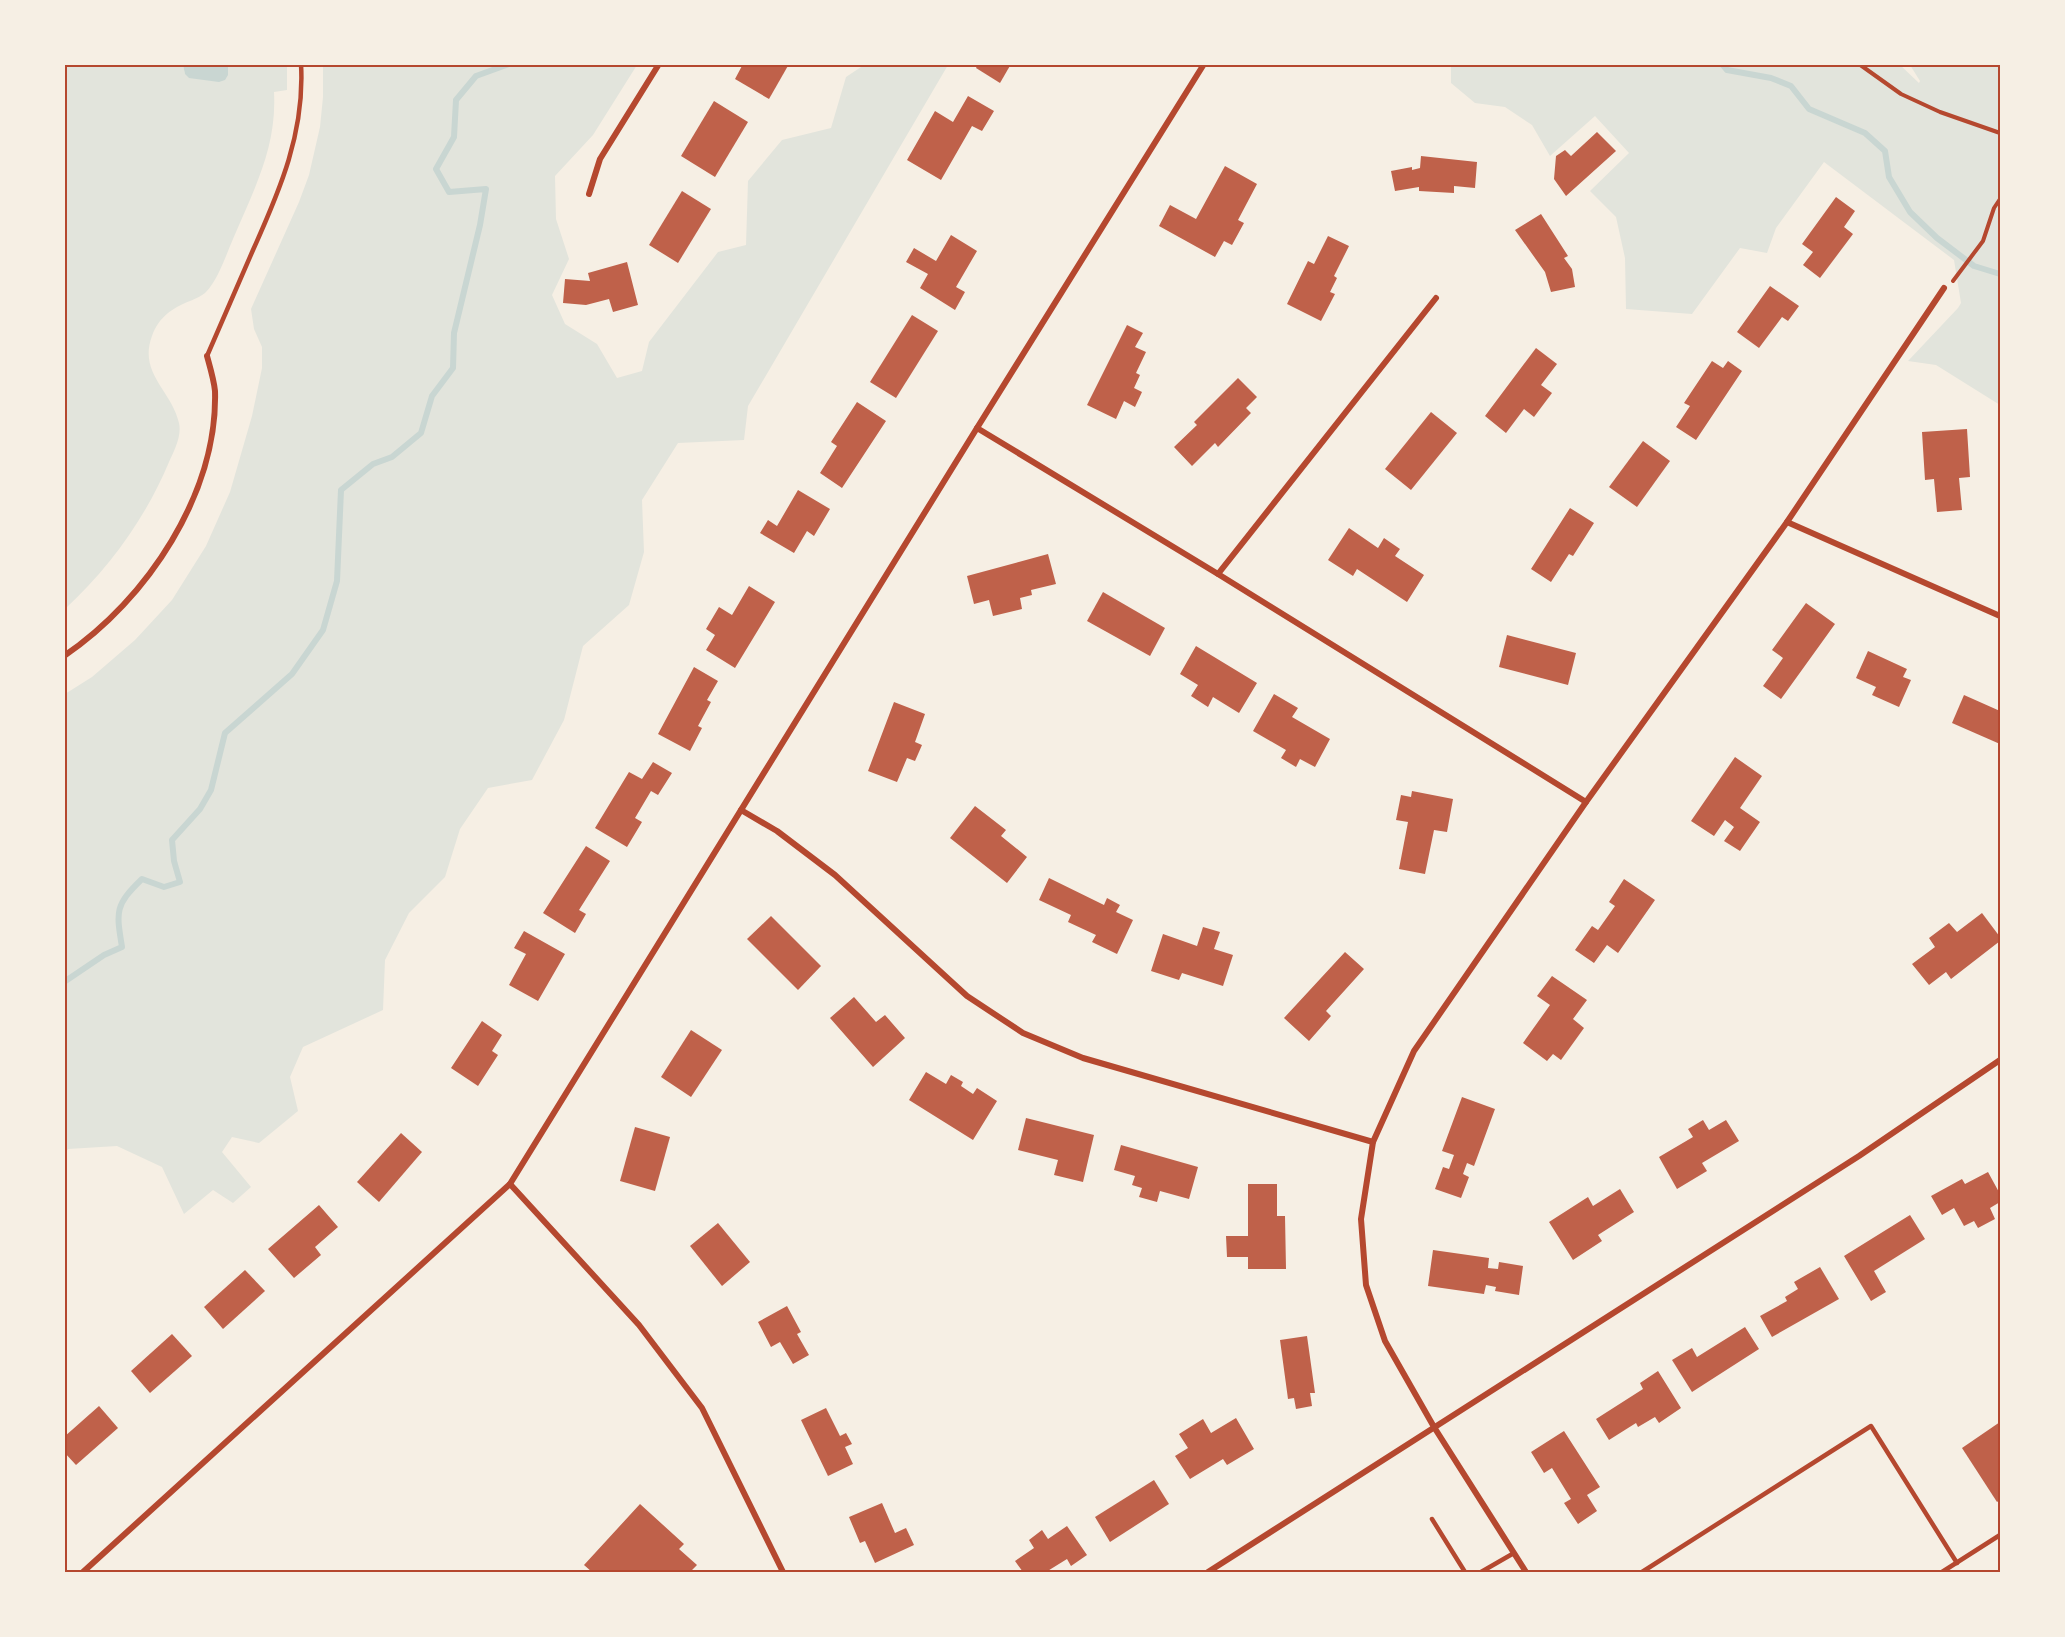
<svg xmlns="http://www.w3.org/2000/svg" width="2065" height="1637" viewBox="0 0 2065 1637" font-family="Karla,sans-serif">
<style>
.green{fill:#e2e4dc}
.water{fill:#c9d6d2}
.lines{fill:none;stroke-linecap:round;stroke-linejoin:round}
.stream{stroke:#c9d6d2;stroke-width:6}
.building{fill:#bf614a}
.path{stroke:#b5482f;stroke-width:4}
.service{stroke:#b5482f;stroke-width:4.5}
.minor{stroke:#b5482f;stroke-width:6}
.neatline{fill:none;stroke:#b5482f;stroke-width:2}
</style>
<rect width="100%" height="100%" fill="#f6efe4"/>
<!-- green -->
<g class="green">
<polygon points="1899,64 1919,83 1920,81 1910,65 2000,65 2000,405 1936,365 1908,361 1958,308 1961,303 1954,260 1824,162 1776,228 1767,253 1740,248 1692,314 1626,309 1625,258 1616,217 1590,191 1629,153 1595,116 1550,156 1532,125 1505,107 1475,103 1451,83 1451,65"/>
<path d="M65 65H183L185 74 228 75V65H287V90L274 92C277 148 254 189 233 239 226 255 218 280 206 292 202 296 195 299 190 301 172 308 159 317 152 336 138 373 172 391 179 423 182 436 174 451 169 462 145 519 110 567 65 609Z"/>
<polygon points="323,65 637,65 593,135 555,176 556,219 569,259 552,295 565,324 597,344 617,378 642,371 649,342 718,252 746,245 748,181 782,140 831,128 846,77 864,65 948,65 748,406 744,440 678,443 642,500 644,552 629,605 583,646 564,720 532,780 488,788 460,829 445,877 409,913 385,960 383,1010 303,1047 290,1077 298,1111 259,1143 232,1137 222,1152 251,1187 233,1203 213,1190 184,1214 162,1167 117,1146 68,1149 65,1154 65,694 92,677 135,640 172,600 206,546 230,492 252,416 262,368 262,347 254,329 251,309 299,202 309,175 320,127 323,97"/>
</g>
<!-- water -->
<polygon class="water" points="183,65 228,65 228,75 225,80 219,82 189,78 185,74"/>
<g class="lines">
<!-- stream -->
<g class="stream">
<polyline points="1722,64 1727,70 1771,78 1791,86 1809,109 1865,133 1885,151 1889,177 1910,212 1937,238 1974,266 2000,274"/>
<path d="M64 982 104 955 122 947C116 911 115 905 142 879L164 887 180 882 174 861 172 840 200 809 211 790 225 733 292 674 323 630 337 581 341 490 373 464 392 457 421 433 432 396 453 368 454 333 480 225 486 189 449 192 436 169 454 137 456 100 476 76 509 64"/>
</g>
</g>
<!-- building -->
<g class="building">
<polygon points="743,64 789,64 769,99 735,79"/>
<polygon points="978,64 1011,64 1000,83 976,68"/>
<polygon points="968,96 994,111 982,131 972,126 941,180 907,160 935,111 953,122"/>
<polygon points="714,101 748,122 715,177 681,156"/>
<polygon points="1597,132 1616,151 1566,196 1554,179 1556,156 1565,150 1571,156"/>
<polygon points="1421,156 1477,162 1475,188 1454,186 1454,193 1419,191 1419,187 1395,191 1391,171 1412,167 1412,170 1420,168"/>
<polygon points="1225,166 1257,184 1238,220 1244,223 1232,245 1224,241 1215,257 1159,226 1170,205 1196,219"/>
<polygon points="682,191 711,209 678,263 649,245"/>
<polygon points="1836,197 1855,211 1844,227 1853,234 1820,278 1803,265 1813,252 1802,244"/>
<polygon points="1541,214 1568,256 1564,258 1572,269 1575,287 1551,292 1545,272 1515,230"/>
<polygon points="951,235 977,251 956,287 965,292 955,310 920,288 928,274 906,262 914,248 936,261"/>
<polygon points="1328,236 1349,246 1334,276 1337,278 1330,292 1335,294 1321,321 1287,304 1308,261 1314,264"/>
<polygon points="627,262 638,305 613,312 609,299 586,305 563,303 565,279 590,281 588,273"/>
<polygon points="1770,286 1799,306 1788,321 1782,317 1759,348 1737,332"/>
<polygon points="912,315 938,331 896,398 870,382"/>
<polygon points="1127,325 1143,333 1135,347 1146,352 1136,373 1140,375 1134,388 1142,392 1135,407 1124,401 1116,419 1087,405"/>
<polygon points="1536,348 1557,364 1541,385 1552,393 1534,417 1524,409 1506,433 1485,416"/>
<polygon points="1712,361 1723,368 1728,361 1742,371 1696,440 1676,427 1690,406 1684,403"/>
<polygon points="1238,378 1257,397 1246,408 1251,413 1218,447 1215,443 1192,466 1174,447 1197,425 1194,422"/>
<polygon points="857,402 886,421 842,488 820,473 837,446 831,442"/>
<polygon points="1431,412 1457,433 1411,490 1385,469"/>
<polygon points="1967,429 1970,477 1959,478 1962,510 1937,512 1934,479 1925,480 1922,432"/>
<polygon points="1643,441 1670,461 1637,507 1609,487"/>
<polygon points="798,490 830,509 814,536 807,531 794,553 760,533 768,520 777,526"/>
<polygon points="1570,508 1594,523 1573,556 1569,554 1551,582 1531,569"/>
<polygon points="1349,528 1378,548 1384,538 1400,549 1395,556 1424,575 1407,602 1357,569 1353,576 1328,560"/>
<polygon points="1048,554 1056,584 1031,590 1032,595 1020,598 1022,609 993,616 989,600 974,604 967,576"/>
<polygon points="749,586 775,602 735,668 706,650 715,635 706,629 719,607 732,615"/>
<polygon points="1103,592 1165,628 1150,656 1087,621"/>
<polygon points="1806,603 1835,624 1781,699 1763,686 1783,658 1772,650"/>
<polygon points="1507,635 1576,653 1568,685 1499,667"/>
<polygon points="1196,646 1257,683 1239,713 1213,697 1208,707 1191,696 1198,685 1180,674"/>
<polygon points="1868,651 1907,669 1903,677 1911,680 1899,707 1872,695 1876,687 1856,678"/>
<polygon points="694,667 718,681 707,700 711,702 698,726 702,728 690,751 658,734"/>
<polygon points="1274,694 1298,708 1292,717 1330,739 1315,767 1300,759 1296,767 1281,758 1286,750 1253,731"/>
<polygon points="1964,695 2000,711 2000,744 1952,723"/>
<polygon points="894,702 925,714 915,742 922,745 915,761 907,758 897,782 868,771"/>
<polygon points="1735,757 1762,776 1740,808 1760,822 1740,851 1724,841 1734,827 1725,820 1714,836 1691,821"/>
<polygon points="653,762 672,773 658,795 651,791 635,818 642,822 627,847 595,828 629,772 642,779"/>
<polygon points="1412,791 1453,799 1447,832 1434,830 1425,874 1399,869 1408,822 1396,820 1401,795 1411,797"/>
<polygon points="975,806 1006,830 1001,836 1027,857 1007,883 950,838"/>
<polygon points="586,846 610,861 579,910 586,914 575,933 543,913"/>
<polygon points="1049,878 1104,905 1107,898 1120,905 1116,912 1133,920 1117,954 1092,942 1096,935 1068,922 1071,915 1039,900"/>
<polygon points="1624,879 1655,900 1618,953 1607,945 1594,963 1575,950 1592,926 1598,930 1615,906 1609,902"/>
<polygon points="1982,913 2000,937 2000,941 1951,979 1946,972 1929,985 1912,964 1935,947 1929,938 1949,923 1957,932"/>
<polygon points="771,916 821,966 798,990 747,939"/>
<polygon points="1203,927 1220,932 1214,949 1233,955 1223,986 1182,973 1179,980 1151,971 1163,934 1197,946"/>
<polygon points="524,931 565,954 538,1001 509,985 526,954 514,948"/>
<polygon points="1345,952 1364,969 1326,1011 1331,1016 1309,1041 1284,1018"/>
<polygon points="1552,976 1587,1000 1573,1019 1584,1028 1561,1060 1553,1054 1547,1061 1523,1043 1550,1005 1537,996"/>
<polygon points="854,997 876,1022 885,1015 905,1038 873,1067 830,1018"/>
<polygon points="482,1021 502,1035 492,1051 498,1055 478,1086 451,1068"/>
<polygon points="691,1030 722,1050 691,1097 661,1077"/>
<polygon points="926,1072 946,1084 951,1075 963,1082 961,1086 973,1094 977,1088 997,1101 973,1140 909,1100"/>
<polygon points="1462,1097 1495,1109 1474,1166 1467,1163 1463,1174 1469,1177 1461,1198 1435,1189 1443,1167 1449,1169 1454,1155 1442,1151"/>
<polygon points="1026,1118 1094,1135 1083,1182 1054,1175 1058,1160 1018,1150"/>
<polygon points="1703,1120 1709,1130 1726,1120 1739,1141 1702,1163 1707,1171 1677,1189 1659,1157 1693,1137 1688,1129"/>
<polygon points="635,1127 670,1137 655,1191 620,1181"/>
<polygon points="401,1133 422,1152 379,1202 357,1182"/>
<polygon points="1121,1145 1198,1167 1189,1199 1160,1191 1157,1202 1139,1197 1142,1188 1132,1185 1135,1176 1114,1170"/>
<polygon points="1988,1172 2000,1194 2000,1202 1990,1208 1995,1219 1978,1228 1974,1221 1964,1226 1954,1208 1942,1215 1931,1196 1962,1179 1965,1184"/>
<polygon points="1248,1184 1277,1184 1277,1216 1285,1216 1286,1269 1248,1269 1248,1257 1227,1257 1226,1236 1248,1236"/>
<polygon points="1620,1189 1634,1212 1598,1235 1602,1241 1573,1260 1549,1222 1588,1197 1593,1206"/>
<polygon points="319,1205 338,1227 315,1247 321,1255 294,1278 268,1249"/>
<polygon points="1910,1215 1925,1239 1874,1271 1886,1292 1871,1301 1844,1256"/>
<polygon points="718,1223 750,1262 722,1286 690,1246"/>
<polygon points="1433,1250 1489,1258 1488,1268 1498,1269 1499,1262 1523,1266 1519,1295 1495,1291 1496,1287 1486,1285 1484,1294 1428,1286"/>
<polygon points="1820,1267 1839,1299 1772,1337 1760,1316 1787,1301 1785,1297 1798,1289 1794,1282"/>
<polygon points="245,1270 265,1291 223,1329 204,1307"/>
<polygon points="787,1306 801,1332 797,1334 809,1355 793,1364 780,1342 771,1347 758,1322"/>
<polygon points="1745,1327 1759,1349 1692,1392 1672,1360 1692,1348 1697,1357"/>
<polygon points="172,1334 192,1356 150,1393 131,1371"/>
<polygon points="1307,1336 1315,1393 1310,1393 1312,1406 1296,1409 1294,1398 1288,1399 1280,1340"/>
<polygon points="1658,1371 1681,1408 1659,1423 1655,1417 1638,1427 1636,1423 1609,1440 1596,1419 1643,1389 1640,1383"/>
<polygon points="99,1406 118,1428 76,1465 64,1452 64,1437"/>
<polygon points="826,1408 840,1436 846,1433 852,1444 845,1447 853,1464 828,1476 801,1420"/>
<polygon points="1236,1418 1254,1449 1227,1465 1223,1459 1190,1479 1175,1456 1188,1448 1179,1434 1203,1419 1211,1433"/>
<polygon points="2000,1422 2000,1500 1997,1502 1962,1448"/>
<polygon points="1564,1431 1600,1487 1587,1495 1597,1511 1578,1524 1564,1503 1571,1499 1552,1468 1544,1473 1531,1452"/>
<polygon points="1154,1480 1169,1504 1110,1542 1095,1517"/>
<polygon points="882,1503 895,1533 906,1528 914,1545 875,1563 865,1541 860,1543 849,1517"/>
<polygon points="640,1504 684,1544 679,1549 697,1565 690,1572 592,1572 584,1565"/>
<polygon points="1067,1526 1087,1555 1071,1566 1067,1559 1046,1572 1023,1572 1015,1561 1034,1548 1029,1540 1042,1530 1048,1539"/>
</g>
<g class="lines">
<!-- path -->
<g class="path">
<polyline points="1859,64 1901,94 1940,112 2000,133"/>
<polyline points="1953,281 1983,241 1994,208 2000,199"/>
</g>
<!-- service -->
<g class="service">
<path d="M207 356C222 321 238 285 253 250 280 190 305 132 301 64"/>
<polyline points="1432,1519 1465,1572"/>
<polyline points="1481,1572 1514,1553"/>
<polyline points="1642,1572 1871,1426 1957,1563"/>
<polyline points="1942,1572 2000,1535"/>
</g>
<!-- minor -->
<g class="minor">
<polyline points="589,194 600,159 659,64"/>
<polyline points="977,428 1218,574 1586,802"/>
<polyline points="1787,522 2000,616"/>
<polyline points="1218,574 1436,298"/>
<path d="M64 656C147 600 218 493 215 391 214 380 210 367 207 356"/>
<polyline points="741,810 777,831 835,875 967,996 1023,1033 1083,1058 1373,1142"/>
<polyline points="510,1184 639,1325 702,1408 783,1572"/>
<polyline points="83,1572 510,1184 977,428 1204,64"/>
<polyline points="1208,1572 1859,1156 2000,1060"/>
<polyline points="1526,1572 1434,1427 1385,1341 1366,1285 1361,1219 1373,1142 1414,1051 1586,802 1787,522 1944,288"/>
</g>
</g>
<!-- border -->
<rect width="2065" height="1637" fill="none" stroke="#f6efe4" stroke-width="132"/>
<rect x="66" y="66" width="1933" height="1505" class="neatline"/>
</svg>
